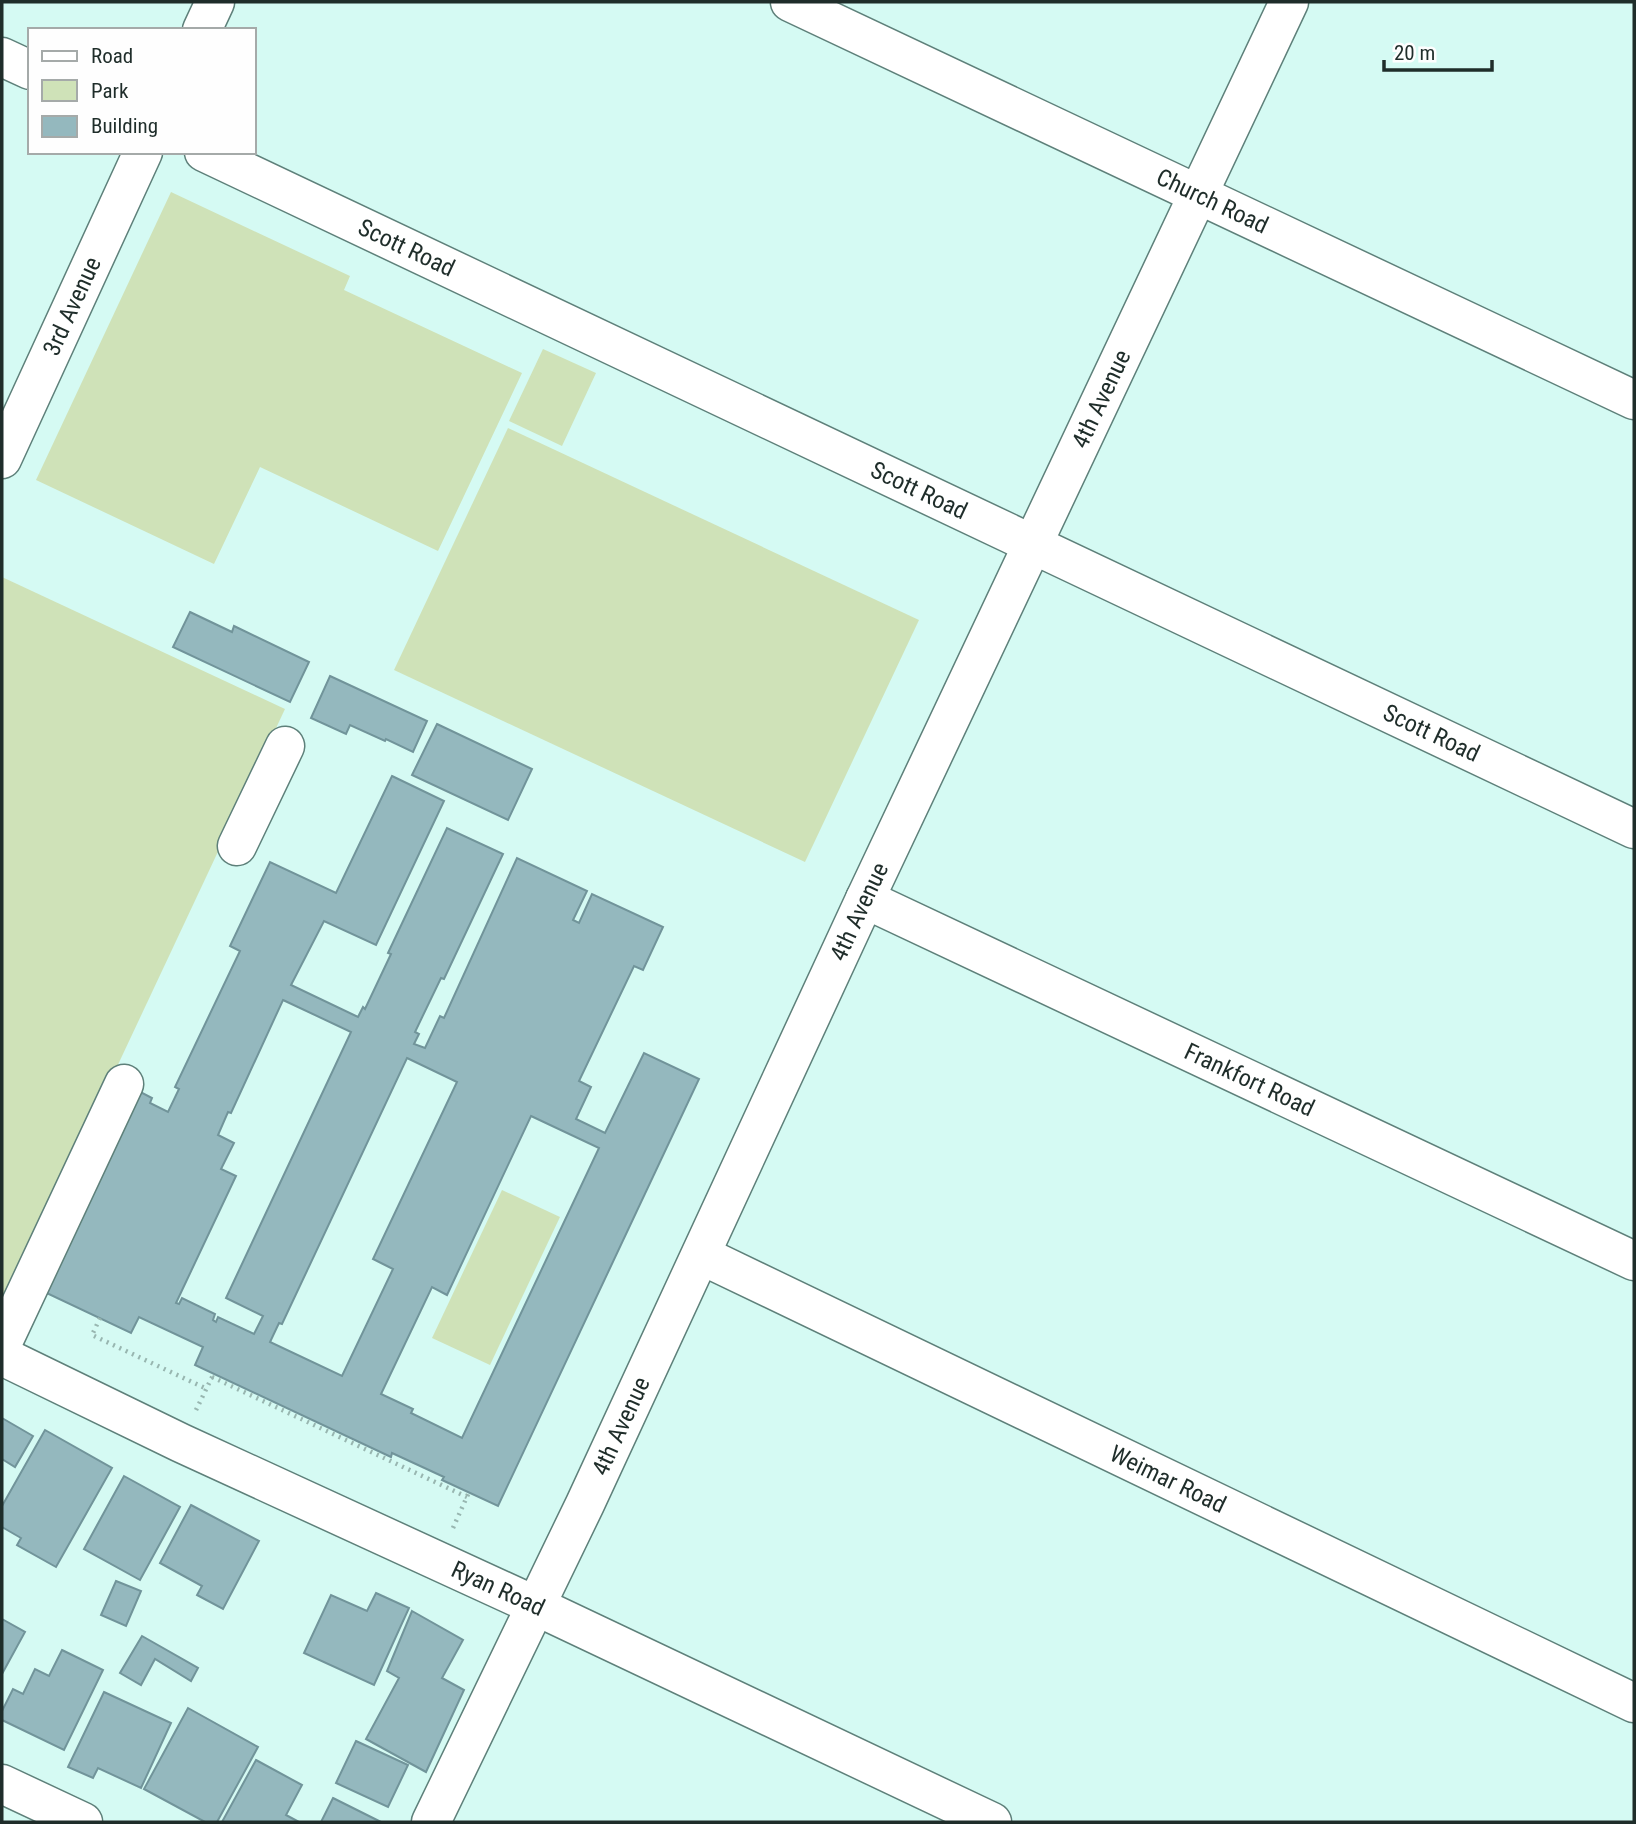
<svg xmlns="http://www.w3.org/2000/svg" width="1636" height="1824" viewBox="0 0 1636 1824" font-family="'Roboto Condensed',sans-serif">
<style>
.green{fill:#cfe2b8}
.building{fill:#94b8be;stroke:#71949a;stroke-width:2;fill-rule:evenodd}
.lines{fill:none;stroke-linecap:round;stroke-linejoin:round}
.minor-casing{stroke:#5e807a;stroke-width:41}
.path{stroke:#98b6b0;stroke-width:4.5;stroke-dasharray:2 5;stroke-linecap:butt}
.minor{stroke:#fff;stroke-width:38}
.labels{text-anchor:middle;stroke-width:7;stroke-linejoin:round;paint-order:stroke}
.street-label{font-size:24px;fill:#1f2d2a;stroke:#fefefe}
</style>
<rect width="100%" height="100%" fill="#d5faf3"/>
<!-- green -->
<g class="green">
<polygon points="171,192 350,276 344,290 522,373 438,551 260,467 214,564 36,480"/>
<polygon points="543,349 596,373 562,446 509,421"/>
<polygon points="508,428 919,620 805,862 394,670"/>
<polygon points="2,577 285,709 7,1301 2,1299"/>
<polygon points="502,1190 560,1217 490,1365 432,1338"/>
</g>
<!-- building -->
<g class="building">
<polygon points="190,612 232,632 234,626 309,662 290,702 173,647"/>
<polygon points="330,676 427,721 413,752 386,739 385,741 350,725 346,734 311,718"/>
<polygon points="437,724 532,769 508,820 412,775"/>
<path d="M392 776 444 801 376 945 324 921 291 985 358 1017 363 1007 365 1009 391 954 388 953 447 828 503 854 444 979 441 978 415 1032 419 1034 414 1044 425 1048 440 1016 444 1018 517 858 587 891 573 920 579 923 592 894 663 927 643 970 634 966 579 1081 591 1087 576 1119 605 1133 644 1053 699 1079 498 1506 442 1480 444 1477 392 1453 391 1457 195 1365 203 1347 139 1317 131 1333 36 1288 131 1087 152 1098 150 1103 168 1112 179 1089 175 1087 240 951 230 946 270 862 336 893ZM283 1000 351 1032 226 1298 263 1316 254 1334 218 1317 216 1322 213 1320 215 1314 182 1298 179 1304 176 1303 236 1176 221 1169 234 1143 218 1135 228 1112 231 1113ZM407 1058 457 1082 373 1259 393 1269 342 1376 270 1342 279 1323 282 1324ZM531 1116 599 1148 462 1438 411 1413 413 1409 381 1394 432 1287 447 1295Z"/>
<polygon points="2,1418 33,1436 15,1467 2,1459"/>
<polygon points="45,1430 112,1468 56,1567 17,1545 21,1538 2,1527 2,1506"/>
<polygon points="124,1476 180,1507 140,1580 84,1549"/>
<polygon points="191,1505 259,1541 223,1609 197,1595 202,1586 160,1563"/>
<polygon points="116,1581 141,1591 126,1626 101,1615"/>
<polygon points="376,1593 409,1608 374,1685 304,1653 331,1595 367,1611"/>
<polygon points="412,1611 463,1640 442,1678 464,1690 426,1772 366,1739 399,1678 387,1671"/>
<polygon points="2,1619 25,1632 2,1674"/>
<polygon points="142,1636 198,1668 191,1681 155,1659 141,1685 120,1673"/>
<polygon points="62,1650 103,1670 64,1750 2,1720 2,1711 13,1689 23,1694 35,1669 49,1676"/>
<polygon points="104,1692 171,1723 141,1788 98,1768 93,1778 68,1767"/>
<polygon points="188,1708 258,1747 217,1822 205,1822 144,1789"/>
<polygon points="356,1741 408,1765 388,1807 336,1783"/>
<polygon points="256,1760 302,1785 286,1815 299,1822 222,1822"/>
<polygon points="333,1798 381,1822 321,1822"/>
</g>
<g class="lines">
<!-- minor casing -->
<g class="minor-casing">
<g id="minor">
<path id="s1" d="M790 2 1634 400"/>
<polyline points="202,30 215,2"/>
<polyline points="2,57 30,70"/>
<path id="s2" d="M204 152 1634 829"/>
<path id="s3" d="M2 459 143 152"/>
<polyline points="237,846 285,746"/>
<path id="s4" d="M865 899 1634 1261"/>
<path id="s5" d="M701 1255 1634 1703"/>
<polyline points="2,1344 124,1084"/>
<path id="s6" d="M2 1356 181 1443 536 1606 992 1822"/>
<polyline points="2,1784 83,1822"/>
<path id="s7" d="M431 1822 585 1504 865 899 1289 2"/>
</g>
</g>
<!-- path -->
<g class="path">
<polyline points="100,1318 92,1335 207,1389"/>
<polyline points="212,1377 467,1497"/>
<polyline points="196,1410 214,1373"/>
<polyline points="453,1528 469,1492"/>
</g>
<!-- minor -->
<use href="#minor" class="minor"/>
</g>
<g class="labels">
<!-- street labels -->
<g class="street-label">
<text dy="8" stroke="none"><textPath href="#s1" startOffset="467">Church Road</textPath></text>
<text dy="8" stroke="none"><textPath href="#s2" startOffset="224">Scott Road</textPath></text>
<text dy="8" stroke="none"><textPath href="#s3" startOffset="168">3rd Avenue</textPath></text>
<text dy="8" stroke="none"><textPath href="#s7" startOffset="1573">4th Avenue</textPath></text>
<text dy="8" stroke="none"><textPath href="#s2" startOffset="791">Scott Road</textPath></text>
<text dy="8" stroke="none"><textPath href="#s2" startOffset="1358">Scott Road</textPath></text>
<text dy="8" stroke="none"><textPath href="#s7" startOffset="1006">4th Avenue</textPath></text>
<text dy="8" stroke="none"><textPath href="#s4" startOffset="425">Frankfort Road</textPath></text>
<text dy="8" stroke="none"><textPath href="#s7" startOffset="439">4th Avenue</textPath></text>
<text dy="8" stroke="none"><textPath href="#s5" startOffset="518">Weimar Road</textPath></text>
<text dy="8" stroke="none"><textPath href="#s6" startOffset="548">Ryan Road</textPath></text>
</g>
</g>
<!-- border -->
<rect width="1636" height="1824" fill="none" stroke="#1f2d2a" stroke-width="7"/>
<!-- legend -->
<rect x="28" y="28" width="228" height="126" fill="#fefefe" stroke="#a5aaa9" stroke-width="2"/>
<rect x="42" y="51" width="35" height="10" fill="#ffffff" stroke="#a5aaa9" stroke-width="2"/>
<text x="91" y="63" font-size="21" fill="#1f2d2a">Road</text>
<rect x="42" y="80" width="35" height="21" fill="#cfe2b8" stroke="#a5aaa9" stroke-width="2"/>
<text x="91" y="98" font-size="21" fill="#1f2d2a">Park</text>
<rect x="42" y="116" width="35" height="21" fill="#94b8be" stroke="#a5aaa9" stroke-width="2"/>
<text x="91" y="133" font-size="21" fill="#1f2d2a">Building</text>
<!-- scale -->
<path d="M1384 60v10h108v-10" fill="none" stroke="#1f2d2a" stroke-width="3.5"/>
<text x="1394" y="60" font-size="21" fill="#1f2d2a" stroke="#fefefe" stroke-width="5" paint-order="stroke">20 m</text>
</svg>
